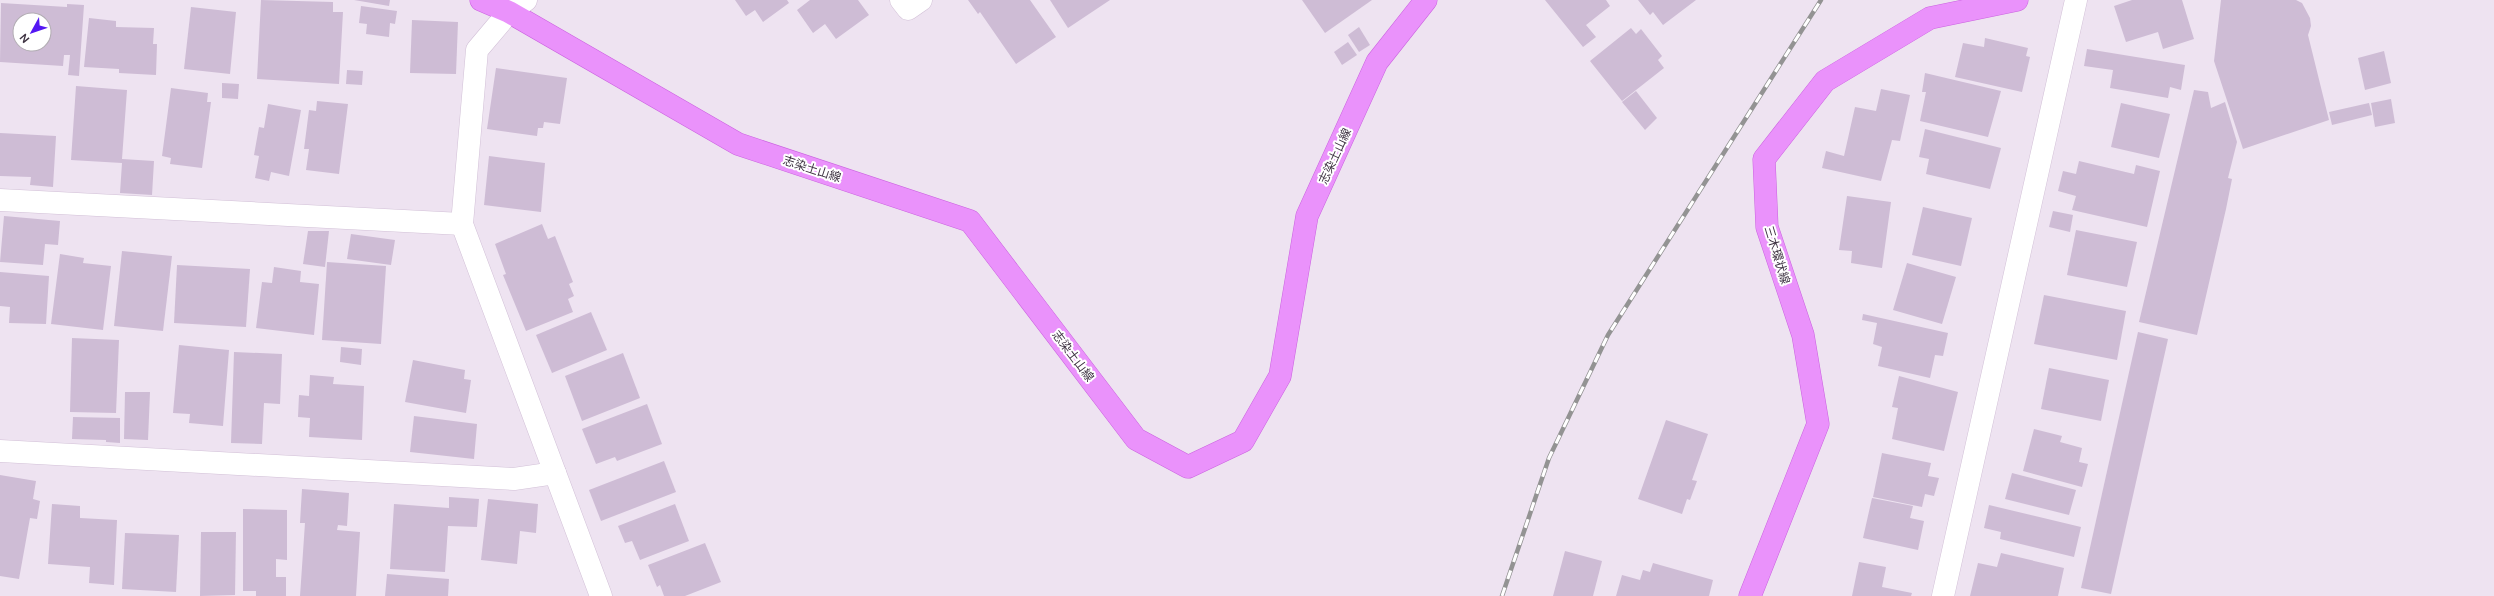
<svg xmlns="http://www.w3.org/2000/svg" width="2494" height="596" viewBox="0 0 2494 596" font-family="'DM Sans','Noto Sans JP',sans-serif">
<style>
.building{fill:#cebcd5;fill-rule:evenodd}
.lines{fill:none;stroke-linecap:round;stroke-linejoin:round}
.minor-casing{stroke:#d2c0d7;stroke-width:23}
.major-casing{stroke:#ca63df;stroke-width:23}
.minor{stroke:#fff;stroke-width:22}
.major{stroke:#ea92fb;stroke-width:22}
.rail-casing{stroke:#939393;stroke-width:4.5}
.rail{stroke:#fff;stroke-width:3;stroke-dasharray:9;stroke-linecap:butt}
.labels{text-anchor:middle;stroke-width:4;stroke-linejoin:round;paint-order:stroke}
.street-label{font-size:12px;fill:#3e3342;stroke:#fff}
</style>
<rect width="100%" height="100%" fill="#eee3f1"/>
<!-- building -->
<g class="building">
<polygon points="261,0 333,2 333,12 343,12 339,84 257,79"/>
<polygon points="354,0 390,0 389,6"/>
<polygon points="735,0 787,0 789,3 763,22 755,10 746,16"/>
<polygon points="810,0 858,0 869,15 836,39 825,24 813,33 797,10"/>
<polygon points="968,0 1030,0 1056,37 1016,64 980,12 978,14"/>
<polygon points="1050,0 1110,0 1068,28"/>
<polygon points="1302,0 1372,0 1325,33"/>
<polygon points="1545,0 1606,0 1610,6 1586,25 1596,37 1583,47"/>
<polygon points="1638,0 1696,0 1663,25 1653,12 1650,15"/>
<polygon points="2132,0 2182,0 2194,39 2163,49 2158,32 2126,42 2114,6"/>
<polygon points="2221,0 2296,0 2302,3 2310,18 2311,26 2308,35 2329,120 2243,149 2214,61"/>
<path d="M1 3 67 7V4L84 5 79 76 68 75 70 55H64L63 66 0 62ZM20 20H44V44H20Z"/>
<polygon points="361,6 397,11 395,24 390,23 389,37 366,34 367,24 359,23"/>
<polygon points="191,7 236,12 230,74 184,69"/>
<polygon points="89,18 116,21 116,27 154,28 153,44 157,44 156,75 119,73 119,69 84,67"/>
<polygon points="412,20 458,22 456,74 410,73"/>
<polygon points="1359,27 1370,45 1359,52 1348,35"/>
<polygon points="1631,28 1636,34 1641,29 1662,56 1658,60 1664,68 1622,101 1590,61"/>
<polygon points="1985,38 2028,48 2026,56 2030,57 2022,92 1955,77 1963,43 1984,47"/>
<polygon points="1348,42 1357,55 1342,65 1334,52"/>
<polygon points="2087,49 2185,65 2181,90 2170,87 2168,98 2110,88 2113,70 2084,66"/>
<polygon points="2384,51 2391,83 2365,90 2358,58"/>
<polygon points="496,68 567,78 560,124 544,122 543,128 538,128 537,136 487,129"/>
<polygon points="347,70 363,71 362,85 346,84"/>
<polygon points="1925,73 2001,91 1988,137 1920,121 1926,92 1922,92"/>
<polygon points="222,83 239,84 238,99 222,98"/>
<polygon points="76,86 127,90 122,159 154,161 152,195 120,193 122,163 71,160"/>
<polygon points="171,88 208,93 207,102 211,102 202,168 170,164 171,158 162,156"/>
<polygon points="1881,89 1910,95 1900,141 1892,140 1881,181 1822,168 1826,151 1844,156 1855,107 1876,111"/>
<polygon points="2194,90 2208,92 2211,108 2225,102 2237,142 2228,178 2232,179 2226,209 2197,335 2139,322"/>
<polygon points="1636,91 1657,118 1645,130 1622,102"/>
<polygon points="2391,99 2395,123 2375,127 2371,103"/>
<polygon points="317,101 348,104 339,174 306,170 309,149 304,149 309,110 316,111"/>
<polygon points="2121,103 2170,114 2159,158 2111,147"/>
<polygon points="2369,103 2372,115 2332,125 2329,112"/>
<polygon points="268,104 301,110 289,176 271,172 269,181 255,178 259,156 254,155 259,127 264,128"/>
<polygon points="1925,129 2001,148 1990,189 1926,174 1929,159 1919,157"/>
<polygon points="0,133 56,136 53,187 30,185 31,177 0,176"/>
<polygon points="489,156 545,163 541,212 484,205"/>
<polygon points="2079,161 2134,174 2136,165 2160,171 2147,227 2072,210 2076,196 2058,191 2063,171 2076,174"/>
<polygon points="1847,196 1891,202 1882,268 1851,263 1852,251 1839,250"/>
<polygon points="1923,207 1972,218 1961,266 1912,255"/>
<polygon points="2053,211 2073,215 2070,232 2049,227"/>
<polygon points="4,216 60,221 58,245 45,244 43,265 0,262"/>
<polygon points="542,224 548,239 555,236 573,282 569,284 574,296 568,299 573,312 526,331 503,275 506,274 495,244"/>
<polygon points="2076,230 2137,242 2127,287 2067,275"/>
<polygon points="308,231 329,231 325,267 303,264"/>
<polygon points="351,234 395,240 391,265 347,259"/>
<polygon points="122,251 172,256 163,331 114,326"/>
<polygon points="60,254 84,258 83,263 111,266 103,330 51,324"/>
<polygon points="327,262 386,266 381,344 322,340"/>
<polygon points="1907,263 1956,277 1942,324 1893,310"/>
<polygon points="177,265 250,269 246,327 174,323"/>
<polygon points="274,267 301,271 300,282 319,284 314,335 256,328 262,282 272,283"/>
<polygon points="0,272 49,276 46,324 9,323 10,307 0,306"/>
<polygon points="2044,295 2126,311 2117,360 2034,344"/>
<polygon points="591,312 607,350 552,373 536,335"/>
<polygon points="1863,314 1948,333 1943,356 1935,355 1930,378 1878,366 1882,347 1873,344 1877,323 1862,320"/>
<polygon points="2138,332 2168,339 2111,594 2081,588"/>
<polygon points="72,338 119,340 116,413 70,412"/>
<polygon points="179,345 229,350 223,426 189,423 190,414 173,413"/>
<polygon points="341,347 362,349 361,365 340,362"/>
<polygon points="234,352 282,354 280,404 264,403 262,444 231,443"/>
<polygon points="623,353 640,398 582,421 565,376"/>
<polygon points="413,360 465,370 464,379 471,380 466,413 405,402"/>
<polygon points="2049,368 2109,380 2101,421 2041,409"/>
<polygon points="310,375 334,377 333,384 364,386 362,440 309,437 310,418 298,417 299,395 309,396"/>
<polygon points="1899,376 1958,392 1944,451 1892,439 1898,408 1892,407"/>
<polygon points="125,392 150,392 148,440 124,439"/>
<polygon points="647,404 662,444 617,461 615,457 596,464 582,429"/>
<polygon points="414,416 477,424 474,459 410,452"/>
<polygon points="73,417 120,418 120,443 106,442 106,440 72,439"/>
<polygon points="1666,420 1708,434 1692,480 1697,481 1690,500 1687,499 1682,514 1638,499"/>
<polygon points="2034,429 2062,436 2060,442 2082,448 2079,462 2088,464 2082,487 2023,471"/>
<polygon points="1882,453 1931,463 1928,476 1939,478 1934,496 1925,494 1922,507 1873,497"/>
<polygon points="664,461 676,492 601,521 589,490"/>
<polygon points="2012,473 2076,490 2069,515 2005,499"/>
<polygon points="0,475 36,481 33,499 40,501 37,519 30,518 19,579 0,576"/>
<polygon points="302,489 349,493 347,526 338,525 337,530 360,532 356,596 300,596 305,523 300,523"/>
<polygon points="449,497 479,499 477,527 448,526 445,572 390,569 394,504 449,508"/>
<polygon points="1872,498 1913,506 1910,518 1924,521 1918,550 1863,538"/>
<polygon points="488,499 538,504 536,533 520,531 517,564 481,560"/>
<polygon points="52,504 80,506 80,518 117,520 114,585 89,583 90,567 48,564"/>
<polygon points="675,504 689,541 640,560 632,541 625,543 618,526"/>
<polygon points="1989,505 2081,527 2074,557 2000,539 2001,532 1984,528"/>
<polygon points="243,509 287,510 287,560 276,559 276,577 286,577 286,596 256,596 256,591 243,591"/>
<polygon points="201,532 236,532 235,595 200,596"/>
<polygon points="125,533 179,535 176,592 122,589"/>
<polygon points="705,543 721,582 685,596 664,596 660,585 657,587 648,565"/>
<polygon points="1565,551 1602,561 1593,596 1553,596"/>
<polygon points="2001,553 2064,568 2058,596 1970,596 1978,563 1997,567"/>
<polygon points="1859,562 1886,567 1882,587 1912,593 1911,596 1852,596"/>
<polygon points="1653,563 1713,580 1709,596 1616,596 1622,575 1640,580 1643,570 1650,572"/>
<polygon points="387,574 449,579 448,596 385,596"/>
</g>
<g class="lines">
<!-- minor casing -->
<g class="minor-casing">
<g id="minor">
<polyline points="526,0 509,12 477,50 462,224 601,596"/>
<polyline points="901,0 908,9 921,0"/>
<polyline points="0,200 462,224"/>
<polyline points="0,451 514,479 555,473"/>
<polyline points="1943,596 2076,0"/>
</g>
</g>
<!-- major casing -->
<g class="major-casing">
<g id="major">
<polyline points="481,0 509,12 738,144 970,221 1136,439 1188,467 1243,441 1280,376 1307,216 1377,62 1426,0"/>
<polyline points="1750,596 1818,424 1803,335 1767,227 1764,159 1825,81 1930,18 2017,0"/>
</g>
</g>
<!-- minor -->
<use href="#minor" class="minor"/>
<!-- major -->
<use href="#major" class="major"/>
<!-- rail casing -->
<g class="rail-casing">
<polyline id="rail" points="1502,596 1549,458 1608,335 1821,0"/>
</g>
<!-- rail -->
<use href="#rail" class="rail"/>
</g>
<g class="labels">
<!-- street labels -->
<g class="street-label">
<text transform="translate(1335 156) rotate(-65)" y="4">志染土山線</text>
<text transform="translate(812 169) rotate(18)" y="4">志染土山線</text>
<text transform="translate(1777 255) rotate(73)" y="4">三木環状線</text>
<text transform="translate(1073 356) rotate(53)" y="4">志染土山線</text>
</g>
</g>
<!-- north arrow -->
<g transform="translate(32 32) rotate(230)"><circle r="19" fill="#ffffff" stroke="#b2adb3"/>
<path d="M0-3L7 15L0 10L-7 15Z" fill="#5417f3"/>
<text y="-6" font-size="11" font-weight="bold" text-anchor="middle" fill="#3e3342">N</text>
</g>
</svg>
